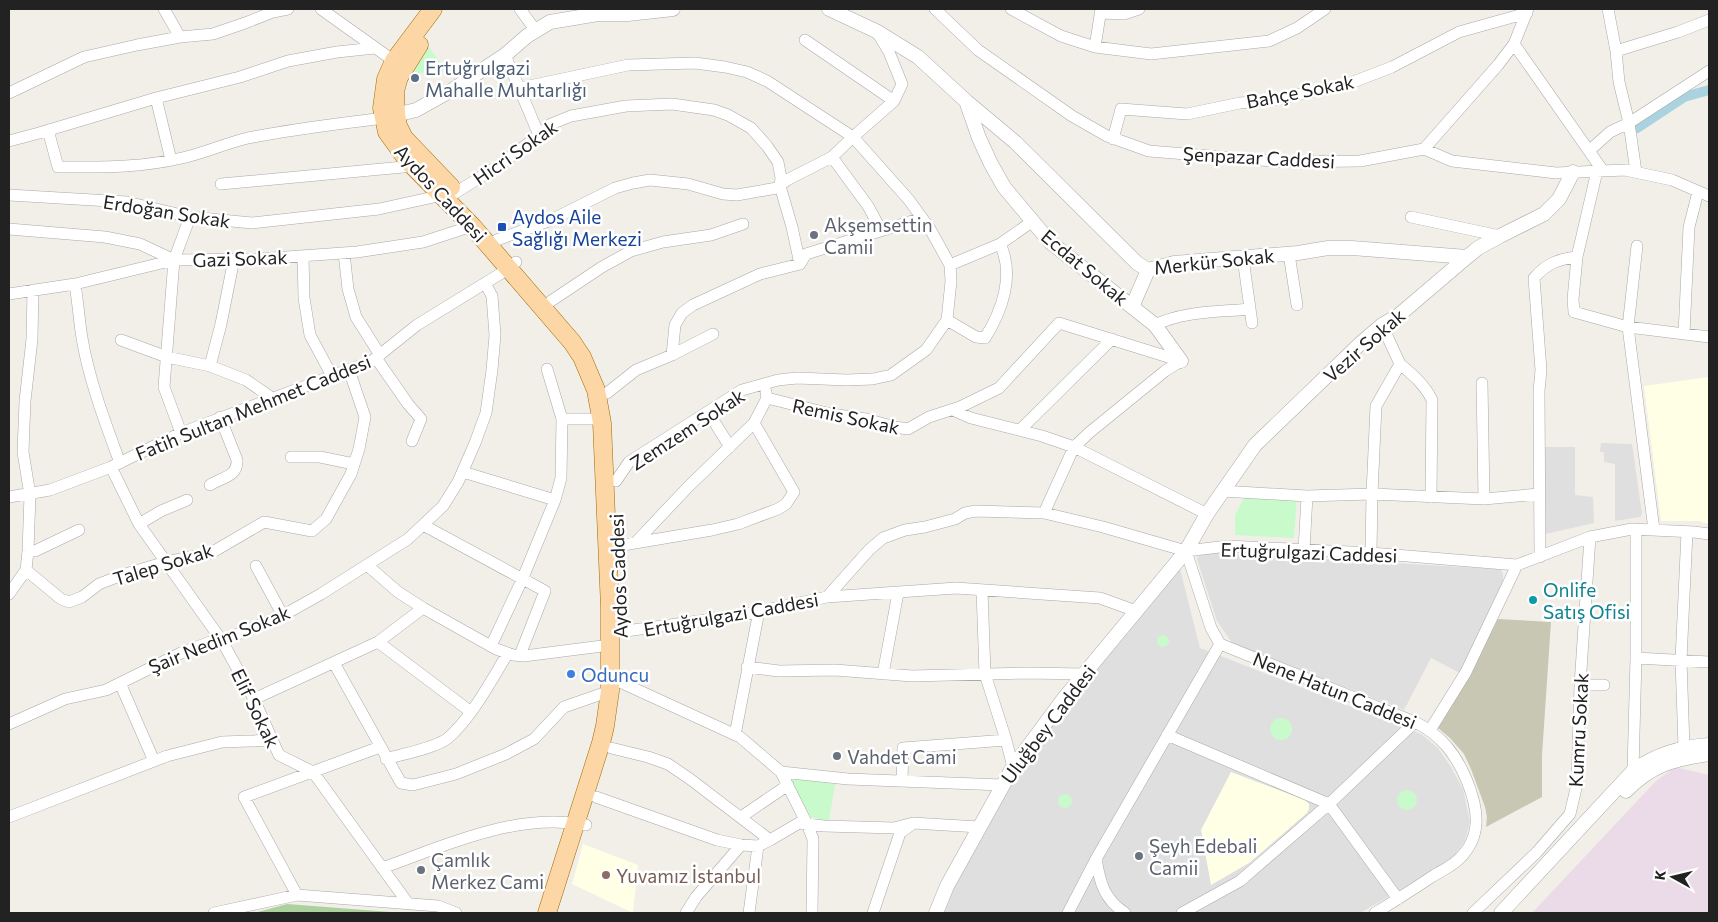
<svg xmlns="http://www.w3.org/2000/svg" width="1718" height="922" viewBox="0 0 1718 922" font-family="Commissioner,sans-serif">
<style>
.residential{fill:#e0dfdf}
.industrial{fill:#ebdbe8}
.education{fill:#ffffe5}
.construction{fill:#c7c7b4}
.forest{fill:#add19e}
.park{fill:#c8facc}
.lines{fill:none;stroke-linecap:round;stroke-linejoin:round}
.canal{stroke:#aad3df;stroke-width:10}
.minor-casing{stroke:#a9a9a9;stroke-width:12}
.tertiary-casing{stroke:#a9a9a9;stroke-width:15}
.primary-casing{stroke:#a06b00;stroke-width:19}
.minor{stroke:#fff;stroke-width:11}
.tertiary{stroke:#fff;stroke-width:14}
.primary{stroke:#fcd6a4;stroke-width:18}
.service-dot{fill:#5c6f8a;stroke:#fff;stroke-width:2}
.transit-dot{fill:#1a4fb4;stroke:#fff;stroke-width:2}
.worship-dot{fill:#6b7280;stroke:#fff;stroke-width:2}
.culture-dot{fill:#0f9aa8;stroke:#fff;stroke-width:2}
.shop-dot{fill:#3f7fe0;stroke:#fff;stroke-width:2}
.education-dot{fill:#8d6e63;stroke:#fff;stroke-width:2}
.labels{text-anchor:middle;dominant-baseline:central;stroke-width:5;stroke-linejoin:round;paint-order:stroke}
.service-label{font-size:19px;fill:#4e5e75;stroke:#fff;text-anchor:start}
.street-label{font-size:19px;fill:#222;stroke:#fff}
.transit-label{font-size:19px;fill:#164399;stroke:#fff;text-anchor:start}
.worship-label{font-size:19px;fill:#5b616d;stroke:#fff;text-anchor:start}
.culture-label{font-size:19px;fill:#0d838f;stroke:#fff;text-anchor:start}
.shop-label{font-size:19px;fill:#366cbe;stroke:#fff;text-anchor:start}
.education-label{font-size:19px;fill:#785e54;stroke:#fff;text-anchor:start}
</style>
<rect width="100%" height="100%" fill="#f2efe9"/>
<path class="residential" d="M 1601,443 L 1632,444 L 1642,514 L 1640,517 L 1615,521 L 1615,464 L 1604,462 L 1604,452 L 1600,452 Z
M 1541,447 L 1575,447 L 1575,495 L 1593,497 L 1594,523 L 1541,535 Z
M 1202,552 L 1497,569 L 1501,570 L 1503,574 L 1503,581 L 1460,673 L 1431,658 L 1404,710 L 1233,644 L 1217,621 L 1197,559 Z
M 1177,568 L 1180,569 L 1200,648 L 1421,734 L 1438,748 L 1451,767 L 1463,789 L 1470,822 L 1465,840 L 1455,855 L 1445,864 L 1360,913 L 943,913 L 951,891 L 1017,770 Z"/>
<path class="industrial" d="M 1675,767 L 1709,775 L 1709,913 L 1532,913 L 1655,782 Z"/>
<path class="education" d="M 1709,377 L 1709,524 L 1698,521 L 1661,521 L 1644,386 Z
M 1231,772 L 1305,800 L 1309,804 L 1309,809 L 1307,813 L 1249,863 L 1211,885 L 1201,830 Z
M 583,844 L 638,865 L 633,913 L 572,884 Z"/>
<path class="construction" d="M 1498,619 L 1551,622 L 1542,755 L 1542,797 L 1486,827 L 1487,817 L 1485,807 L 1471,769 L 1464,754 L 1450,738 L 1438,728 L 1472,670 Z"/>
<path class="forest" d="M 287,904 L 391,912 L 391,913 L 254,913 Z"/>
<path class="park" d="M 425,42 L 446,70 L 405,75 Z
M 1245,496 L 1297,499 L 1294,538 L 1235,535 L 1235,515 Z
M1157 641a6 6 0 1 1 12 0a6 6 0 1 1-12 0Z
M1270 729a11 11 0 1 1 22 0a11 11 0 1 1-22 0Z
M 793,778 L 835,784 L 829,821 L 811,817 L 793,786 Z
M1397 800a10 10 0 1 1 20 0a10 10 0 1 1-20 0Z
M1058 801a7 7 0 1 1 14 0a7 7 0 1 1-14 0Z"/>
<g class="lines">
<path class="canal" d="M 1637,128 L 1684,97 L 1709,90"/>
<defs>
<path id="minor" d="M 164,9 L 180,37
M 321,9 L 394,61
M 520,9 L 536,31
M 935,9 L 978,50 L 1072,116 L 1107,136 L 1149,151 L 1285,162 L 1360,161 L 1424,149 L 1452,161 L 1556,173 L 1625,170 L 1672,180 L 1709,196
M 1011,9 L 1061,36 L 1095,47 L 1151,54 L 1269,41 L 1297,28 L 1325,9
M 1608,9 L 1616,51 L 1619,82 L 1629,123 L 1636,172
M 1100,13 L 1124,14 L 1139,9
M 805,40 L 894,101
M 1514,44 L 1603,171
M 1095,47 L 1101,9
M 1616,51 L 1678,32 L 1709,20
M 505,55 L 539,135
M 520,88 L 628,65 L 695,63 L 725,67 L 747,72 L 767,81 L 853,137 L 909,200 L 930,229 L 950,265 L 951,281 L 947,320 L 926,350 L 891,375 L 873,379 L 847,380 L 797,378 L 778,380 L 742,390 L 629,462 L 616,481
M 9,93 L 84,57 L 137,45 L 180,37 L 213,34 L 245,23 L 273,12 L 288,9
M 156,98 L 171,160
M 48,130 L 58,167 C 101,167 139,168 182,158 C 205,153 226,143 248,138 C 293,129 338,124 383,118
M 1113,139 L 1121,109 L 1187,114 L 1240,103 L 1273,100 L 1348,84 L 1392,67 L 1459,32 L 1527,13
M 9,141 L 39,133 L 156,98 L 240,77 L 288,61 L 337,52 L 375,48
M 1424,149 L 1498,65 L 1514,44 L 1528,9
M 1589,151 L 1610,132 L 1629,123 L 1709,71
M 832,157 L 868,206 L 881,230
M 221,184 L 414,166
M 455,193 L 500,165 L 539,135 L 551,124 L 571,116 L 626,106 L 672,104 L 714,110 L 728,115 L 751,128 L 767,146 L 778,162 L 781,178 L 780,186 L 792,227 L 800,264
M 9,195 L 127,202 L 190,217 L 252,223 L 379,209 L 443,195
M 1411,217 L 1500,236
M 9,229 L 105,237 L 140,244 L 174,260
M 497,240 L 551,220 L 615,188 L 633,183 L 650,180 L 688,184 L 723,194 L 737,195 L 777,188 L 787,180 L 832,157 L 853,137 L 894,101 L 902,84 L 889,52 L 877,32
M 1637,246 L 1628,327 L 1654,530
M 344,253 L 348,289 L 356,317 L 380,355
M 1289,254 L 1297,305
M 303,256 L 304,298 L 310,335 L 332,376
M 1577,257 L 1597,171
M 1243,258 L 1252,323
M 950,265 L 1000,244 L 1033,221
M 75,284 C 78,302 79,320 82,338 C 89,380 105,422 120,463
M 9,294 L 75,284 L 174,260 L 258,259 L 357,252 L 423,242 L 472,226
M 551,301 L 602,267 L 631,251 L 663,242 L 711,235 L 743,224
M 947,320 L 976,337 L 985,338 C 1002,311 1015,275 1000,244
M 1155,325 C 1183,311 1219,312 1250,309
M 1684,334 L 1689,227 L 1698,192
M 121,340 L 167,357 L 210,366 L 246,380 L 272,398
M 672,355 L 675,325 L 682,313 L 693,305 L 760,274 L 800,264 L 806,254 L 922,218
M 376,358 L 408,404 L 421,419 L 412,441
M 1400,364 C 1413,375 1425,385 1432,400 L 1431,497
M 210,366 L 221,324 L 234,259
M 1482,383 L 1484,499
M 607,393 L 636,370 L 672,355 L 713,334
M 767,398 L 831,414 L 866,419 L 895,427 L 908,429 L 929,417 L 960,407 L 999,388 L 1059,323 L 1181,361
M 953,410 L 971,418 L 1042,436 L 1074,447 L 1207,514
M 708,412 L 730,447
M 562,419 L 602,419
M 1020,430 L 1112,339
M 181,433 L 164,387 L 174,260 L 190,217
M 291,457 L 320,457 L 354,464
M 111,467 L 139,524 L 222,641 L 254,699 L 279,755 L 313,772 L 407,902
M 463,472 L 555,500
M 210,485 C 222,477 238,477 237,460 L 220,417
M 1222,491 L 1307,496 L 1372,494 L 1484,499 L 1539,494
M 9,497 L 50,490 L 111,467 L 181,433 L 372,361 L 417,325 L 508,269 L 516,262
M 1044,513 L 1074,447 L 1090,432 L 1165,371 L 1181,361
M 139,524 L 161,511 L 187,500
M 423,525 L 545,591 L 520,655
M 636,542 L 688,487 L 754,423
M 617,546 L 712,530 L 738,524 L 778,509 L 786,504 L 794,492 L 754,423 L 767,398 L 766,392
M 1304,550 L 1307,496
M 28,551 L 35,551 L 79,530
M 1186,551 L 1211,628 L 1220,644 L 1415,722 C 1441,735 1456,754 1467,781 C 1478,808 1483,836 1459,859 C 1451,867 1439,872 1430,878 C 1412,890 1393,902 1375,913
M 1371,553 L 1372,494 L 1376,406 L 1400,364 L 1382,325
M 1540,557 L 1539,391 L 1541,370 L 1534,278 C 1547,263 1559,259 1577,257 L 1573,299 L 1574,312 L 1628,327 L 1709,337
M 367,565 L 398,592 L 423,608 L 496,649 L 513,655 L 524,656 L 610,645
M 256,566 L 282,614
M 26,570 L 61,599 L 69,602 L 82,597 L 99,584 L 122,575 L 166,562 L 211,553 L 264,522 L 312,531 L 326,519 L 351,474 L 359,449 L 365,417 L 349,370
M 982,590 L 985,674 L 1006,740 L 1013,767
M 9,594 L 26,570 L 28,551 L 30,495 L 23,452 L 25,401 L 32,339 L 33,290
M 827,597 L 956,588 L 1100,598 L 1136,611
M 611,633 L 743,615 L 827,597 L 869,550 L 883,538 L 905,530 L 925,527 L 955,519 L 965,513 L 976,511 L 1044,513 L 1103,527 L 1186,551 L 1228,546 L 1371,553 L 1517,565 L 1590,537 L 1632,529 L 1694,532 L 1709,534
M 378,642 L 471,712
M 491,646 L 522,580 L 555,500 L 561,478 L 562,419 L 547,369
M 1636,658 L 1709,662
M 334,663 L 401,783 L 413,785 L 456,774 L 506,754 L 534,739 L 564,707 L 610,691
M 747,667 L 779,671 L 835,670 L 912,676 L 1027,673 L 1084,674
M 883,674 L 898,593
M 620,682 L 740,737 L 781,772 L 848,779 L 1002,785
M 120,683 L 154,761
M 1580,685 L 1604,685
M 254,699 L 378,642 L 423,608
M 9,724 L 65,699 L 106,690 L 181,653 L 210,642 L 222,641 L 289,612 L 321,594 L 408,539 L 443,506 L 458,482 L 475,443 L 486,413 L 492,370 L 495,335 L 492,296 L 485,283
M 1430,730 L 1466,672 L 1517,565
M 735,735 L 759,611
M 1167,735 L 1329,804 L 1398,899
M 1684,747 L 1681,660 L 1687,532
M 611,748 L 648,757 L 668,764 L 690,779 L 770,840
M 386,759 C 402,754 436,748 448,738 C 471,719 492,679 508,653
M 1633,771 L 1636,658 L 1636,529
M 781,772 L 807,824 L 813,839 L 812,913
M 902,781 L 903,748 L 1006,740
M 596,797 L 717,840 L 741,845 L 758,846 L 770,840 L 799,823 L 824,826 L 894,828 L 913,823 L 979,827
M 9,817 L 167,756 L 222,742 L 272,740
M 741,817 L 788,785
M 1096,859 C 1100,883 1104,899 1125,913
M 382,868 C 447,845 516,812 586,825
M 297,895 L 244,797 L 380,747
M 214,913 L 297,895 L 438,906 L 456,913
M 686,913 L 696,897 L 741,845
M 749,913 L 758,846
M 873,913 L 900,833 L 911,825
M 1068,913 L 1096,859 L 1220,644
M 1182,913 L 1240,881 L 1329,804 L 1415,722
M 1473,913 L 1537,852 L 1570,814 L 1577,784 L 1580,685 L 1590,537"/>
<path id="tertiary" d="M 829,9 L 876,31 L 918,57 L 966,101 L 979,138 L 991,164 L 1004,187 L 1050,242 L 1155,325 L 1181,361
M 966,101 L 1015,142 L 1137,263 L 1148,270 L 1174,263 L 1298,253 L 1328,248 L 1352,248 L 1467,257
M 387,117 L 416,110 L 452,90 L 505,55 L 527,36 L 550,22 L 598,14 L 628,14 L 673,9
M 1132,307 L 1148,270
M 1626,791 C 1651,765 1674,759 1709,754
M 936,913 L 947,886 L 1013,767 L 1065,697 L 1186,551 L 1207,514 L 1255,445 L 1362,342 L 1382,325 L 1399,315 L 1467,257 L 1478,248 L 1500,236 L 1544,214 L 1559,199 L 1573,172
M 1501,913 L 1633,771 C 1656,754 1681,747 1709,745"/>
<path id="primary" d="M 433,9 L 394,61 L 386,79 L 382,108 L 387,132 L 408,161 L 472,226 L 572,342 L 582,357 L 596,390 L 602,423 L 610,608 L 610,691 L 605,726 L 601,743 L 547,913
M 419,45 L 399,77 L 395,91 L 396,114 L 398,126 L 404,138 L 451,187"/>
</defs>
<use href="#minor" class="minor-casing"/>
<use href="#tertiary" class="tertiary-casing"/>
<use href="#primary" class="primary-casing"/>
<use href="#minor" class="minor"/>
<use href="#tertiary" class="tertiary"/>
<use href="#primary" class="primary"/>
</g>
<circle class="service-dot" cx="415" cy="78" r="5"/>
<rect class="transit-dot" x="497" y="222" width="10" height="10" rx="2.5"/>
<g class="worship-dot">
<circle cx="814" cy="235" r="5"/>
<circle cx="837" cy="756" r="5"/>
<circle cx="1139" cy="856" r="5"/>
<circle cx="421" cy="870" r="5"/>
</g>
<circle class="culture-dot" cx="1533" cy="600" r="5"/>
<circle class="shop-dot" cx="571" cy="674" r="5"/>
<circle class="education-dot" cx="606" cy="875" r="5"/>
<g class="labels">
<g class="service-label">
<text x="425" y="67">Ertuğrulgazi<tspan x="425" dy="22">Mahalle Muhtarlığı</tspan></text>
</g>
<g class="street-label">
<text transform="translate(1300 91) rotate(-11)">Bahçe Sokak</text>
<text transform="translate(515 152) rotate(-35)">Hicri Sokak</text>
<text transform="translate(1259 157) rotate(3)">Şenpazar Caddesi</text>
<text transform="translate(441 193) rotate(47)">Aydos Caddesi</text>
<text transform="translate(167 211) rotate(9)">Erdoğan Sokak</text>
<text transform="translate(240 258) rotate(-2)">Gazi Sokak</text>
<text transform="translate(1214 261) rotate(-6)">Merkür Sokak</text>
<text transform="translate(1085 267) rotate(40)">Ecdat Sokak</text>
<text transform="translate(1364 345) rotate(-41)">Vezir Sokak</text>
<text transform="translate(253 407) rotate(-22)">Fatih Sultan Mehmet Caddesi</text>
<text transform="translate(846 416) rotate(12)">Remis Sokak</text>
<text transform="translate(687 429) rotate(-33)">Zemzem Sokak</text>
<text transform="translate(1309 552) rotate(2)">Ertuğrulgazi Caddesi</text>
<text transform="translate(163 564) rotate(-17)">Talep Sokak</text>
<text transform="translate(618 576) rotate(-92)">Aydos Caddesi</text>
<text transform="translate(731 614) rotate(-10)">Ertuğrulgazi Caddesi</text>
<text transform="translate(219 639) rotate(-22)">Şair Nedim Sokak</text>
<text transform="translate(1335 690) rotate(22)">Nene Hatun Caddesi</text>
<text transform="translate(256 708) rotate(64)">Elif Sokak</text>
<text transform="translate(1048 724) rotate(-53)">Uluğbey Caddesi</text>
<text transform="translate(1578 730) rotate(-87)">Kumru Sokak</text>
</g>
<g class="transit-label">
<text x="512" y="216">Aydos Aile<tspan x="512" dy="22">Sağlığı Merkezi</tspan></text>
</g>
<g class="worship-label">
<text x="824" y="224">Akşemsettin<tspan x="824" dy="22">Camii</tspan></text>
<text x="847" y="756">Vahdet Cami</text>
<text x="1149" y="845">Şeyh Edebali<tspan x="1149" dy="22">Camii</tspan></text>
<text x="431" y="859">Çamlık<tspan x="431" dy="22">Merkez Cami</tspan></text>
</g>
<g class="culture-label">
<text x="1543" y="589">Onlife<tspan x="1543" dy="22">Satış Ofisi</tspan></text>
</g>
<g class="shop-label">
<text x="581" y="674">Oduncu</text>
</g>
<g class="education-label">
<text x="616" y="875">Yuvamız İstanbul</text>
</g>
</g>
<rect width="1718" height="922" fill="none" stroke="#222222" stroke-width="20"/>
<g transform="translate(1673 877) rotate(278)" stroke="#ffffff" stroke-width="4" paint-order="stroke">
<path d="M0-4L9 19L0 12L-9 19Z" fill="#222222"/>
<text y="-8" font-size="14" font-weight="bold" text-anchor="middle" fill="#222222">K</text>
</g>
</svg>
